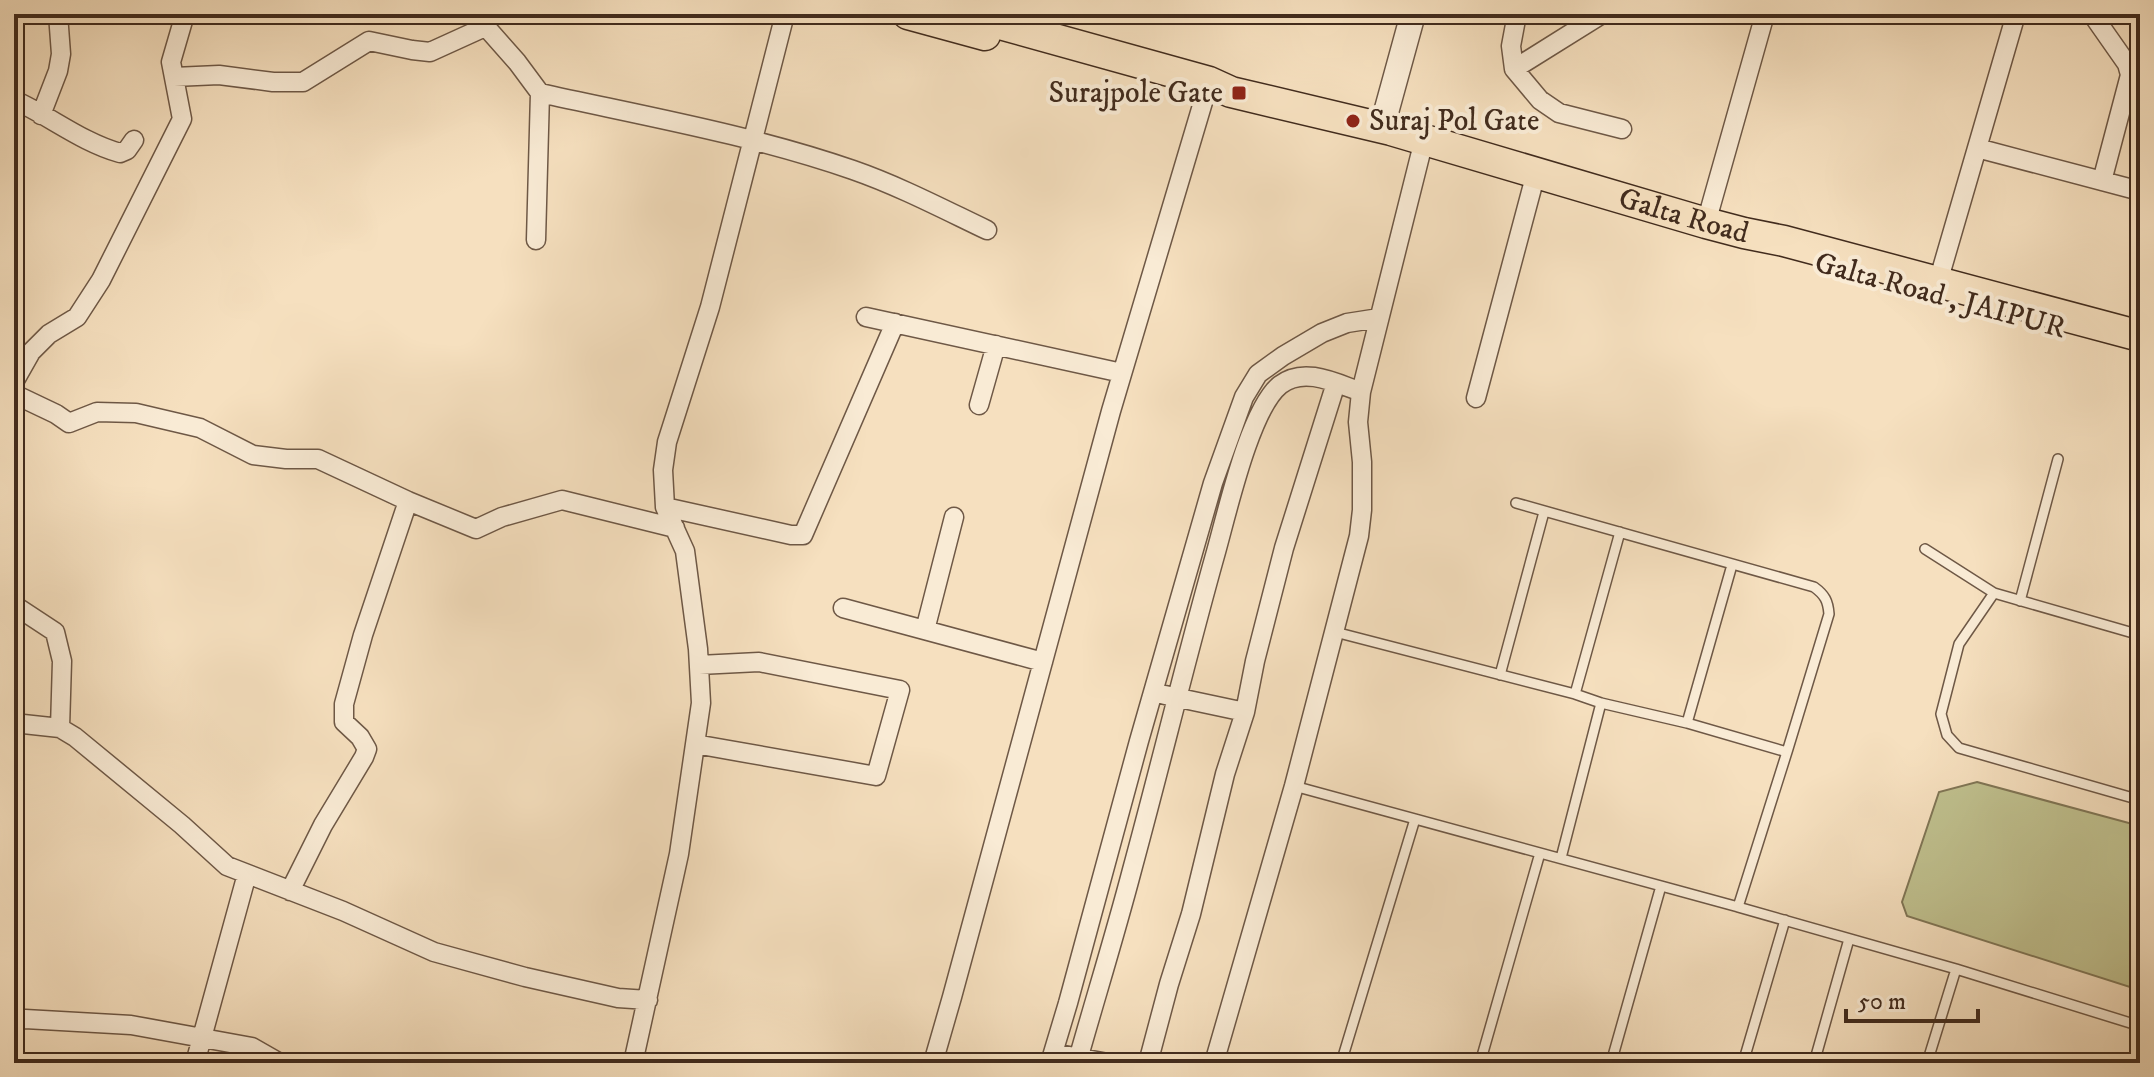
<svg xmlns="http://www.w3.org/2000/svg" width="2154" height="1077" viewBox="0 0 2154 1077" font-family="'IM FELL DW Pica',serif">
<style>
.green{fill:#c0c18f;stroke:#807656;stroke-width:2}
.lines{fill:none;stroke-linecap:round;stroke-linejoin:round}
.service-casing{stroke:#6e5846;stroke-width:12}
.minor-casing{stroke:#6e5846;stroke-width:21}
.tertiary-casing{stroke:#6e5846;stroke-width:27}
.primary-casing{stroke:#412b1d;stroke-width:33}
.service{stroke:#f9ebd5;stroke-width:9}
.minor{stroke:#f9ebd5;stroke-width:18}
.tertiary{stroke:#f9ebd5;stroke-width:24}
.primary{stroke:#f6e0bf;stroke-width:30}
.poi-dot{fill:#8f2418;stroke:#f9ebd5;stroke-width:3}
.labels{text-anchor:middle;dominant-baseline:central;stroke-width:8;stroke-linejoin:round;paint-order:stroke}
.poi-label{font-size:30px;fill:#412b1d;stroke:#f9ebd5;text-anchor:end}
.street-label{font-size:30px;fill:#412b1d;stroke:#f9ebd5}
</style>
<rect width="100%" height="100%" fill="#f6e0bf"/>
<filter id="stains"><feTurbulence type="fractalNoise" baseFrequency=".0025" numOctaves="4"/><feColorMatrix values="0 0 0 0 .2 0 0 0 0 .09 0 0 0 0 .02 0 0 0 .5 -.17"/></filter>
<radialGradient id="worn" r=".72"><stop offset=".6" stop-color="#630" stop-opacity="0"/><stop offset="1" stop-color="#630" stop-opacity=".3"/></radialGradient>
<path class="green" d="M 1977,782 L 2140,826 L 2140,952 L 2133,988 L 1907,916 L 1902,902 L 1939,792 Z"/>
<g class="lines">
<defs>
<path id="service" d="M 1925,549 L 1994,593
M 2020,601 L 2058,459
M 1335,632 L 1575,694 L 1601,703 L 1687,723 L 1787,752 L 1829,614 C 1828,601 1825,595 1814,587 L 1516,503
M 2140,635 L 1994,593 L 1959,644 L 1941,714 L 1947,735 L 1959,748 L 2140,800
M 1500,675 L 1544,512
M 1575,694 L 1620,532
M 1687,723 L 1732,565
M 1787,752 L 1738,907 L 1956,969 L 2140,1026
M 1294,786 L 1742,908
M 1561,858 L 1601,703
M 1341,1063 L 1415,819
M 1480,1063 L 1540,853
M 1611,1063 L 1661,886
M 1743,1063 L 1785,920
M 1814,1063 L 1849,939
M 1927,1063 L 1956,969"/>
<path id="minor" d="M 480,14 L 479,19 L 517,62 L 540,93 L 536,240
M 1517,14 L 1511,46 L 1514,69 L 1540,100 L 1559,113 L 1622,129
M 2016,14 L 1977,148 L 2140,191
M 2092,14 L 2127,64 L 2140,110
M 1514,69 L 1602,14
M 174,77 L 219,75 L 273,82 L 303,82 L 369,41 L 412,50 L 430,52 L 485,27
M 540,93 C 644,116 752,135 853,170 C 899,186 943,209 987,230
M 14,100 C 50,116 81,142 120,153 L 127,150 L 134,140
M 41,115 L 58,71 L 61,54 L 58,14
M 2102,181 L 2130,75 L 2140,73
M 1706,223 L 1765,14
M 1938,282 L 1977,148
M 866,317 L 1122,373
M 14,382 L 31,352 L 49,334 L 77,317 L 101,280 L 182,119 L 171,62 L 185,14
M 14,394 L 56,414 L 69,423 L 97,412 L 136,413 L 200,428 L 253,455 L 286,459 L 318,459 L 408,501 L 476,529 L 502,517 L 562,500 L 675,528
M 1476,398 L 1536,173
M 979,405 L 996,345
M 665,507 L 791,535 L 803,535 L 895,323
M 14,605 L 55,632 L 62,661 L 60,728 L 75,737 L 182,825 L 227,866 L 343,911 L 434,952 L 525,977 L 618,998 L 648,1000
M 843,608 L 1043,662
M 925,630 L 954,517
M 1165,695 L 1245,712
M 14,723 L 60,728
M 695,744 L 876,776 L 900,690 L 759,662 L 699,665
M 290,891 L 323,825 L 364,757 L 367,749 L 360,737 L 344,722 L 344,704 L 363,635 L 408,501
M 14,1020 L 25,1019 L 131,1025 L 252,1047 L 280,1063
M 1053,1053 L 1108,1063
M 195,1063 L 247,874
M 633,1063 L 679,854 L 701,703 L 698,649 L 685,551 L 665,507 L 663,470 L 667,442 L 710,307 L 785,14
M 933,1063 L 952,997 L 1111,411 L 1209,82
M 1050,1063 L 1068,1003 L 1139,741 L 1213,483 L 1244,397 L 1258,374 L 1283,356 L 1322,333 L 1347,323 L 1379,318
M 1077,1063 C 1095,999 1115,935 1132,870 C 1160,767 1185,663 1214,559 C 1226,518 1249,410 1280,385 C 1304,366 1336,383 1361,392
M 1148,1063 L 1169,984 L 1191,914 L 1225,774 L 1245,712 L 1255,661 L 1284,548 L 1336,383
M 1214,1063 L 1294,786 L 1359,536 L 1362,510 L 1362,462 L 1358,422 L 1361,392 L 1424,140"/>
<path id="tertiary" d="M 1382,127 L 1413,14"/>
<g id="primary">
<path d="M 908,14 L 985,35"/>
<path id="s1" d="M 964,14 L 1209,82 L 1231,92 L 1391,130 L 1706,223 L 1744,233 L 1784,241 L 2140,336"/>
</g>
</defs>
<use href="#service" class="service-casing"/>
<use href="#minor" class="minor-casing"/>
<use href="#tertiary" class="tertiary-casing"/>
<use href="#primary" class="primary-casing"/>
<use href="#service" class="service"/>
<use href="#minor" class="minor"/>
<use href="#tertiary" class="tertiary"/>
<use href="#primary" class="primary"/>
</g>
<g class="poi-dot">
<rect x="1231" y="85" width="16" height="16" rx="4"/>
<circle cx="1353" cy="121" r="8"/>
</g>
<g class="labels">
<g class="poi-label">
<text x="1223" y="93">Surajpole Gate</text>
<text x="1369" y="121" text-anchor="start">Suraj Pol Gate</text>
</g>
<g class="street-label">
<text stroke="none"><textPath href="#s1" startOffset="748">Galta Road</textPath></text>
<text transform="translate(1940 296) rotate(15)">Galta Road , JAIPUR</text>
</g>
</g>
<rect width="2154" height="1077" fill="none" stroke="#f6e0bf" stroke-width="48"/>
<rect x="16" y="16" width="2122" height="1045" fill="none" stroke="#412b1d" stroke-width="4"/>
<rect x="24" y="24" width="2106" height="1029" fill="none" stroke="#412b1d" stroke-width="2"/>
<path d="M1846 1009v12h132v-12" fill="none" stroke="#412b1d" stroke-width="4"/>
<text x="1858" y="1009" font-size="24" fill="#412b1d" stroke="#f9ebd5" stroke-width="6" paint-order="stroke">50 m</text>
<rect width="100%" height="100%" filter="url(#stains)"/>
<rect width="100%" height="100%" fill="url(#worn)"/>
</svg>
